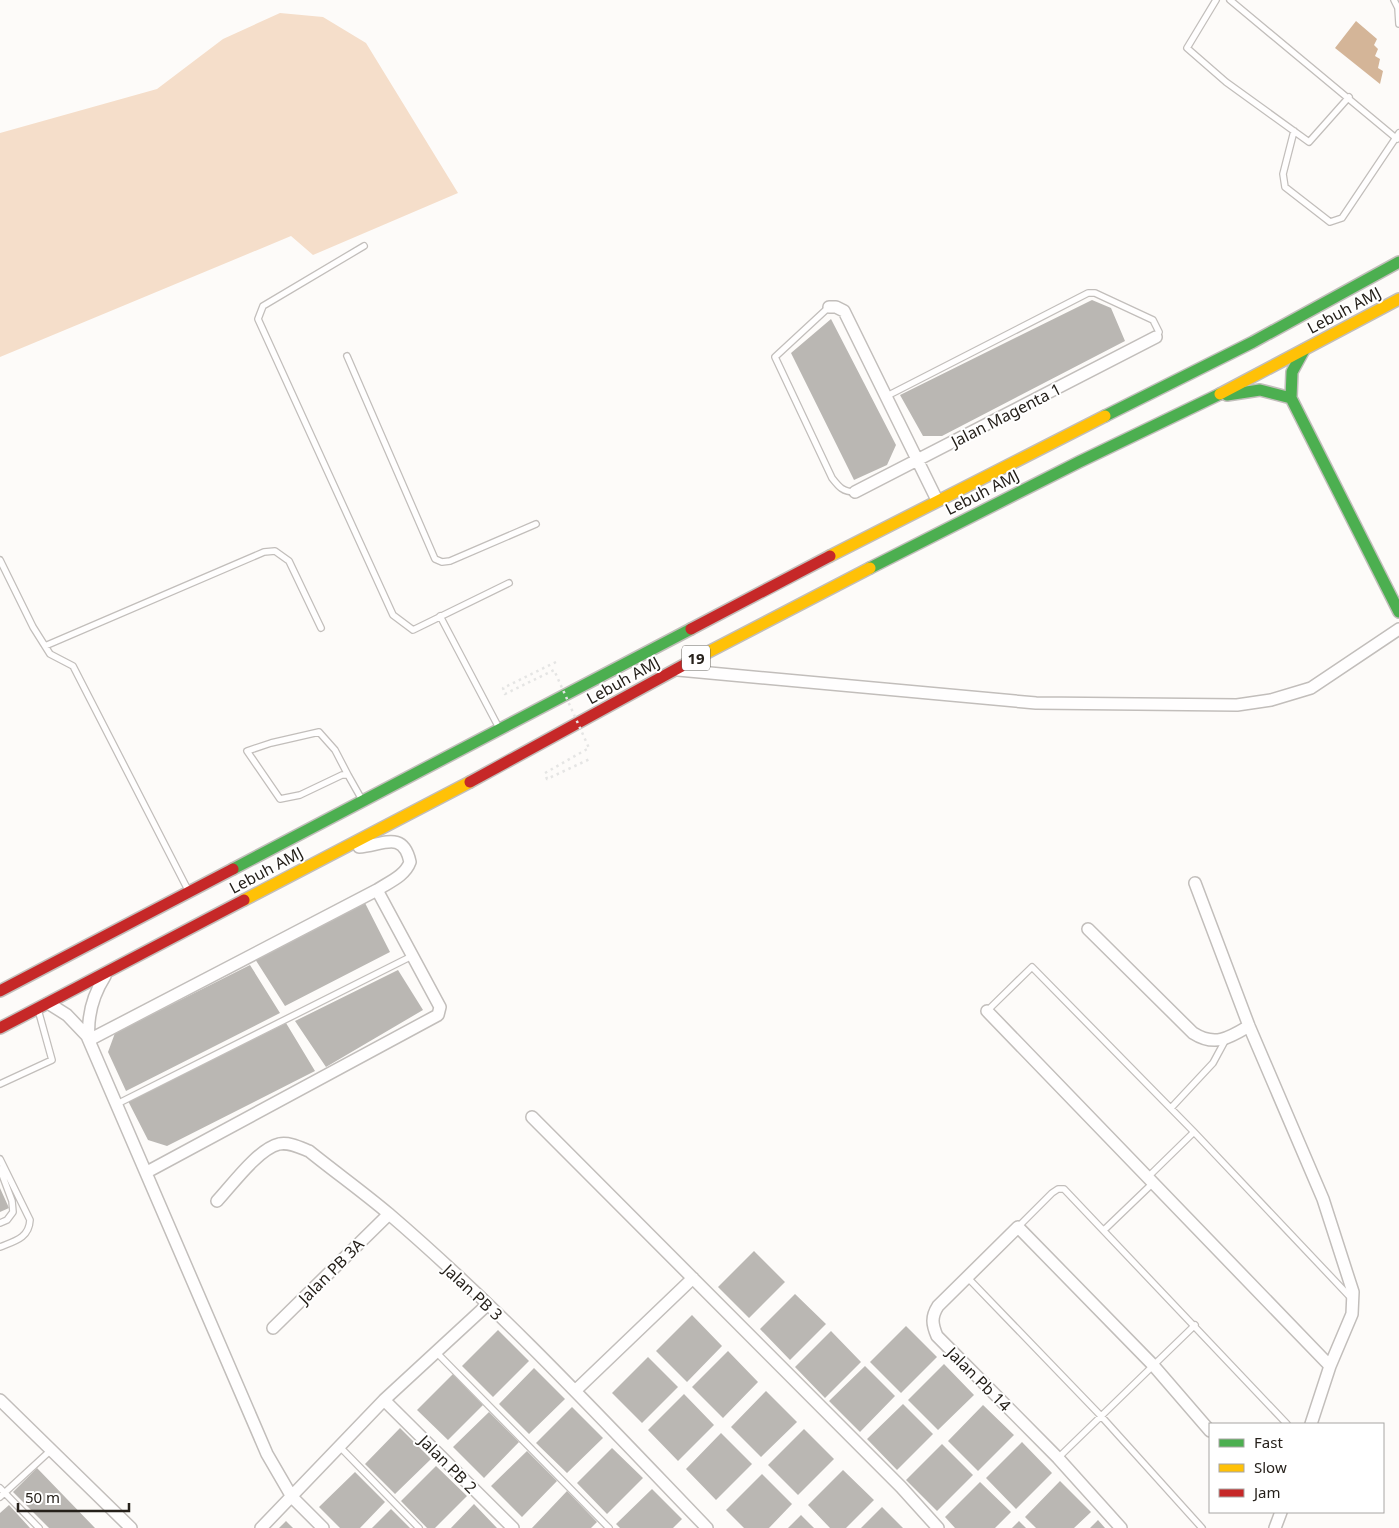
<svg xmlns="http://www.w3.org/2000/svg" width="1399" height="1528" viewBox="0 0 1399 1528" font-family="'Noto Sans',sans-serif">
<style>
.green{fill:#f5deca}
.water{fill:#d4b598}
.building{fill:#bab7b3}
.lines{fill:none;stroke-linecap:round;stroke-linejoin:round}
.lane-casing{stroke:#c2bebb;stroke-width:8}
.street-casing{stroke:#c2bebb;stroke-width:14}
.fast-casing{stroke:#c2bebb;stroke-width:14}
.slow-casing{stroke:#c2bebb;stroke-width:14}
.jam-casing{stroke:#c2bebb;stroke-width:14}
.lane{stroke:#fffefe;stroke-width:5.5}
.street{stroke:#fffefe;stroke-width:11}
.fast{stroke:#4caf50;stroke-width:11}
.slow{stroke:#ffc107;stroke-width:11}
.jam{stroke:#c62828;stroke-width:11}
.path-bridge{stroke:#e5e5e4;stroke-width:2.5;stroke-dasharray:2.5 4;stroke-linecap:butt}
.labels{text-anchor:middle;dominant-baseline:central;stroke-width:4;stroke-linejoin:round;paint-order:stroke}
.shield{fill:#fff;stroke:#67645f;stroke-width:1}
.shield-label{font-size:15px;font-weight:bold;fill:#26211b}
.street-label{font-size:16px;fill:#26211b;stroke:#fff}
</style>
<rect width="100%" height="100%" fill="#fdfbf9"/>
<path class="green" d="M 280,13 L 323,17 L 366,43 L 458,193 L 313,255 L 291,236 L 0,357 L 0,133 L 157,89 L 223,39 Z"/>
<path class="water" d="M 1356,21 L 1377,39 L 1374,45 L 1378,49 L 1375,56 L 1380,59 L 1378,68 L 1383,71 L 1380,84 L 1335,48 Z"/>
<path class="building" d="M 1092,300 L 1111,308 L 1125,341 L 942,436 L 923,436 L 900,395 Z
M 831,319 L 896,445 L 887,465 L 854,480 L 791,353 Z
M 364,901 L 390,952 L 285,1006 L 255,959 Z
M 250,965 L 280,1013 L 126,1091 L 108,1052 L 115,1033 Z
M 398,970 L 423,1010 L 326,1067 L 295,1021 Z
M 286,1023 L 315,1071 L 167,1146 L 148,1140 L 128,1101 Z
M 0,1188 L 9,1208 L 0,1212 Z
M 754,1251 L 785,1282 L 749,1318 L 718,1287 Z
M 795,1294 L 826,1324 L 790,1360 L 760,1329 Z
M 692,1315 L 722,1346 L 687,1382 L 656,1351 Z
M 906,1326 L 937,1357 L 901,1393 L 870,1362 Z
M 498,1330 L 529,1361 L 493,1397 L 462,1366 Z
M 831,1331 L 861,1362 L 825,1398 L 795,1367 Z
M 728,1351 L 758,1382 L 723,1418 L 692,1387 Z
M 648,1357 L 678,1387 L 642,1423 L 612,1393 Z
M 944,1364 L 974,1395 L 938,1430 L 908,1400 Z
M 865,1366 L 895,1396 L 860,1432 L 829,1401 Z
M 534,1368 L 565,1399 L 529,1434 L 499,1404 Z
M 453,1374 L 483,1405 L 448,1440 L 417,1410 Z
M 766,1391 L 797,1422 L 761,1457 L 731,1427 Z
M 684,1394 L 714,1425 L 678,1461 L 648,1430 Z
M 903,1404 L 933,1434 L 897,1470 L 867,1439 Z
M 983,1405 L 1014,1435 L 978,1471 L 948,1441 Z
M 572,1407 L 603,1438 L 567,1473 L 536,1443 Z
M 489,1412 L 519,1442 L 484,1478 L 453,1447 Z
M 400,1428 L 431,1459 L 395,1494 L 365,1464 Z
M 804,1429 L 834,1459 L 798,1495 L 768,1465 Z
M 721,1433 L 752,1464 L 716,1500 L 686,1469 Z
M 1022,1442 L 1052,1473 L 1016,1509 L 986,1478 Z
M 942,1444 L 973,1475 L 937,1511 L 906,1480 Z
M 612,1448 L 643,1478 L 607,1514 L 577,1483 Z
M 527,1451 L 557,1481 L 522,1517 L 491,1486 Z
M 436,1466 L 467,1496 L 435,1528 L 427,1528 L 401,1501 Z
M 37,1468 L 95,1528 L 49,1528 L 13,1492 Z
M 843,1470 L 874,1500 L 846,1528 L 830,1528 L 808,1505 Z
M 355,1472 L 385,1502 L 360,1528 L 340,1528 L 319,1507 Z
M 762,1474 L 792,1504 L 769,1528 L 744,1528 L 726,1510 Z
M 1060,1481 L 1091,1512 L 1074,1528 L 1036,1528 L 1025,1517 Z
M 980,1482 L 1011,1512 L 995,1528 L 955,1528 L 945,1517 Z
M 652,1489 L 682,1519 L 673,1528 L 620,1528 L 616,1524 Z
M 567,1491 L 597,1522 L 591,1528 L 532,1528 Z
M 474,1504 L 497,1528 L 451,1528 Z
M 9,1505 L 30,1528 L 0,1528 L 0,1513 Z
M 882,1507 L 903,1528 L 861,1528 Z
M 391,1509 L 410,1528 L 372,1528 Z
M 801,1515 L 814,1528 L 788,1528 Z
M 1098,1520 L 1105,1528 L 1090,1528 Z
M 286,1521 L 293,1528 L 279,1528 Z
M 1019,1521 L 1026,1528 L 1012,1528 Z"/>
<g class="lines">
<defs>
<path id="lane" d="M 1216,0 L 1187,48 L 1226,82 L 1309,142 L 1349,97
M 1230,0 L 1397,139
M 1394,0 L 1398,8 L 1399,24
M 1294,131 L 1283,174 L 1285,187 L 1330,222 L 1342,218 L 1399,133
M 364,246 L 263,306 L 258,319 L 393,615 L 413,630 L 509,583
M 829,307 L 775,357 L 832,478 C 839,487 843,492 855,492
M 347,356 L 435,559 L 442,562 L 450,561 L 536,524
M 887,396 L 1088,293 L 1095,293 L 1153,320 L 1159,332 L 1156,337
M 0,560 L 33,627 L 50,654 L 73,666 L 187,888
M 440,616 L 498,726
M 45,646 L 264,552 L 275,551 L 289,561 L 321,628
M 348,775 L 335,750 L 319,732 L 271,743 L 247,751 L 280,799 L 300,795 L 342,775 L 348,775 L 361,798
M 987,1011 L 1032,967 L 1194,1132 L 1352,1299
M 0,1084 L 52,1060 L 39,1013
M 117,1104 L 412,956
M 1171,1108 L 1213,1063 L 1226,1039
M 0,1159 L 30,1220 C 29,1238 15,1241 0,1247
M 0,1169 L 12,1201 L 13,1212 L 7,1220 L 0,1223
M 1149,1176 L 1194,1132
M 1018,1227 L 1052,1193 L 1058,1189 L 1064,1189 L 1287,1424
M 1104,1230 L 1154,1182
M 968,1278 L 1101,1416 L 1202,1528
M 436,1352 L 609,1528
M 340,1447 L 419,1528
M 1058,1458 L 1195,1325
M 0,1488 L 39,1528
M 0,1497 L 51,1450"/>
<path id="street" d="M 829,307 L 836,307 L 844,311 L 937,500
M 855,492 L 1156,337
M 678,670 L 1036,703 L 1237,705 L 1271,700 L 1311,688 L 1399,629
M 1195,883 L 1249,1026 L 1323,1199 L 1353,1292 L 1352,1314 L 1330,1366 L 1311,1424
M 1088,929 L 1193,1033 C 1215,1047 1229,1038 1249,1026
M 48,1003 L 67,1015 L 87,1036 L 267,1454 L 292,1497 L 323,1528
M 987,1011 L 1330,1366
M 89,1039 C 87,1016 93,995 105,976
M 89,1040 L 377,890 C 389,882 405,876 410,862 C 403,829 381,846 359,847
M 532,1117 L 901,1487 L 938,1528
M 147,1172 L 438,1015 L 440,1007 L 377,890
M 217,1201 C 232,1185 258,1149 279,1144 C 289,1142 299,1147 309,1151 C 335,1172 363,1192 389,1214 C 502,1311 604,1421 707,1528
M 273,1328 L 389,1214
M 575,1391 L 693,1278
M 0,1400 L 131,1528
M 384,1400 L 513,1528
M 261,1528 L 384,1400 L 487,1305
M 1121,1528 L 1058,1458 L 937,1336 C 932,1324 931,1317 938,1306 L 1018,1227 L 1153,1365 L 1210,1431
M 1275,1528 L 1281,1512"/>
<path id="fast" d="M 1304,350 L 1292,372 L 1291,398 L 1399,612
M 1227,395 L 1260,390 L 1291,398
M 1105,416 L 1253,342 L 1399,262
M 870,568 L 1079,462 L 1220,394
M 233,869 L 691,629"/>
<path id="slow" d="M 1220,394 L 1399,299
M 830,556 L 1105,416
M 693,660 L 870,568
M 244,900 L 470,782"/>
<path id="jam" d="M 691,629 L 830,556
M 470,782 L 693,660
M 0,991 L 233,869
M 0,1028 L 244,900"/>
</defs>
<use href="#lane" class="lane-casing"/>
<use href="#street" class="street-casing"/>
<use href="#fast" class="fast-casing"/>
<use href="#slow" class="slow-casing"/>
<use href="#jam" class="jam-casing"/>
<use href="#lane" class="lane"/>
<use href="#street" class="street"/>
<use href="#fast" class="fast"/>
<use href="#slow" class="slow"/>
<use href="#jam" class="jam"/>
<path class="path-bridge" d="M 556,662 L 503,688 L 505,694 L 554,670 L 589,748 L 545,773 L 547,779 L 592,758"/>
</g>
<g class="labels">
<rect class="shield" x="682" y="645.5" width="28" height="25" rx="4"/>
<g class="shield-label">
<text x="696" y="658">19</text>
</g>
<g class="street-label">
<text transform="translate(1344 310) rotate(-28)">Lebuh AMJ</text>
<text transform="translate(1006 415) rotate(-27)">Jalan Magenta 1</text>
<text transform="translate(982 492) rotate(-27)">Lebuh AMJ</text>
<text transform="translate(623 680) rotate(-29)">Lebuh AMJ</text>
<text transform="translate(266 870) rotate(-28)">Lebuh AMJ</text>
<text transform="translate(331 1271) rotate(-45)">Jalan PB 3A</text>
<text transform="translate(473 1292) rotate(43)">Jalan PB 3</text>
<text transform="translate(979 1379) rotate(45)">Jalan Pb 14</text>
<text transform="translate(448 1464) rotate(45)">Jalan PB 2</text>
</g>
</g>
<rect x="1209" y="1423" width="175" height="90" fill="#ffffff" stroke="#a8a6a4"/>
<rect x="1219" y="1439" width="25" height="8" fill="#4caf50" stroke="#a8a6a4"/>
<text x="1254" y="1448" font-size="15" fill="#26211b">Fast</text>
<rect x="1219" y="1464" width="25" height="8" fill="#ffc107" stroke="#a8a6a4"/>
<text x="1254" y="1473" font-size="15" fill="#26211b">Slow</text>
<rect x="1219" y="1489" width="25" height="8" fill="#c62828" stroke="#a8a6a4"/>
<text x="1254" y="1498" font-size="15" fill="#26211b">Jam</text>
<path d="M18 1503v8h111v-8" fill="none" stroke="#26211b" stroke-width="2.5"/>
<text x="25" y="1503" font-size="15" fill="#26211b" stroke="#ffffff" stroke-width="4" paint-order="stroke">50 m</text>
</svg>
